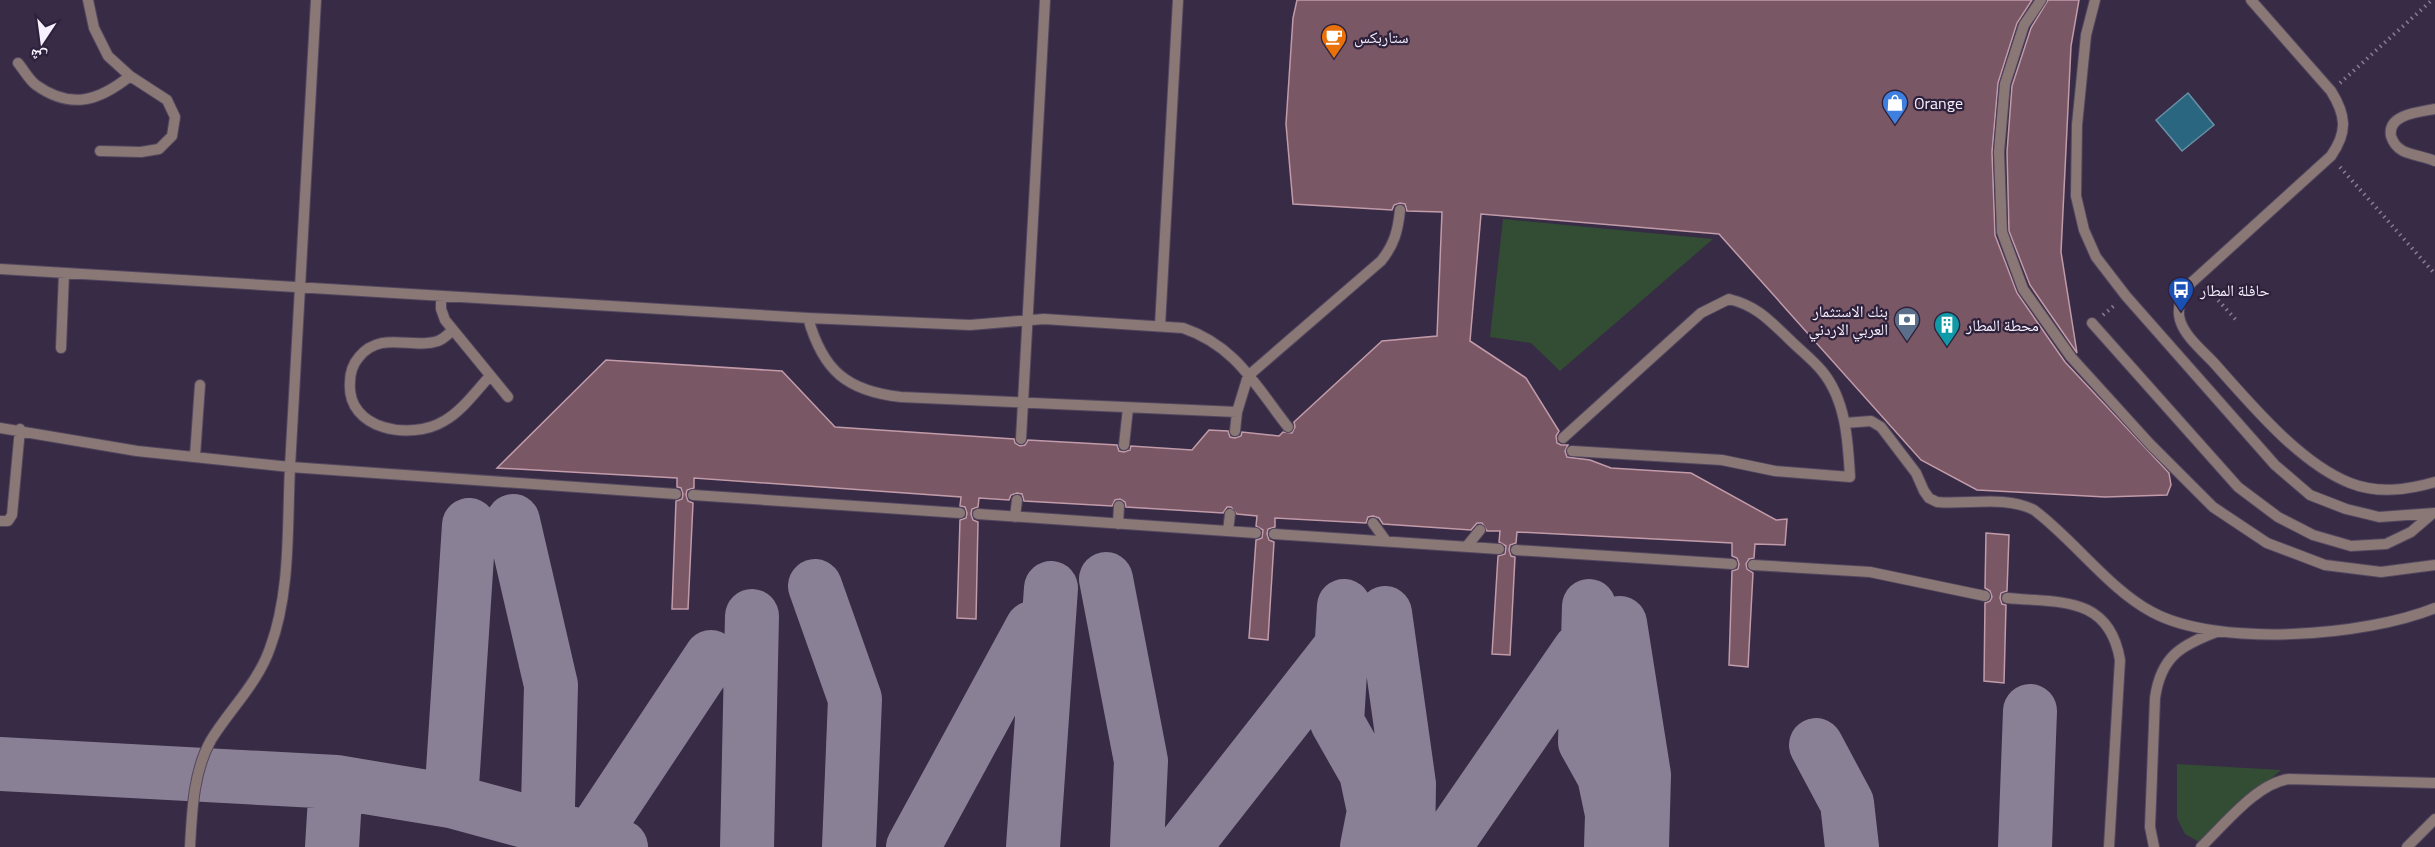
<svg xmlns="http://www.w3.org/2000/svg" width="2435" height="847" viewBox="0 0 2435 847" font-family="'Titillium Web','Noto Naskh Arabic',sans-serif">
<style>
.green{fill:#324d34}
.water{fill:#2b6680;stroke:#6890a6;stroke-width:1.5}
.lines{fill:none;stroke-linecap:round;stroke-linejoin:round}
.taxiway{stroke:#8a8095;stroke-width:54}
.building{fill:#7a5764;stroke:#c19ba9;stroke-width:1.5}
.service-casing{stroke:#53475f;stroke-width:12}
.path{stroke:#887e93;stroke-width:4;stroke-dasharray:1.5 4.5;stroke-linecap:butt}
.service{stroke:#8a7876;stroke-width:10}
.labels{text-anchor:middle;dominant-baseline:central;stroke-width:4.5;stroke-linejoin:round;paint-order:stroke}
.poi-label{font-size:16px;fill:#f7f1ff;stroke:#2e213b;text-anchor:start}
</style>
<rect width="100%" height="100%" fill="#382b45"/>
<path class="green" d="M 1503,219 L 1713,239 L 1560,371 L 1531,343 L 1490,337 Z
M 2177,764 L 2281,770 L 2199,842 L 2185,834 L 2177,818 Z"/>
<path class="water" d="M 2188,93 L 2214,125 L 2182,151 L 2156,120 Z"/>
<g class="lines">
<path class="taxiway" d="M 513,521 L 551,685 L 547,847
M 1106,579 L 1141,761 L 1137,847
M 815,586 L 855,699 L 849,847
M 1344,606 L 1337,722 L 1366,773 L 1374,811 L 1367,847
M 1589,606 L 1585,742 L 1604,776 L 1612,814 L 1611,847
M 1385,613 L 1409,784 L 1408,847
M 1620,623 L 1644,775 L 1642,847
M 1816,745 L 1847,803 L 1852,847
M 0,764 L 336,782 L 451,801 L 621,847
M 451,801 L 469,525
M 591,838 L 711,657
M 332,847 L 336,782
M 747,847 L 752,616
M 913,847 L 1032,628
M 1033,847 L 1051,588
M 1184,847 L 1341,647
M 1444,847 L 1579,651
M 2025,847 L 2030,711"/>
</g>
<path class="building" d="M 1297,0 L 2032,0 L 2017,23 L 1998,83 L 1992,152 L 1995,235 L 2017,293 L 2065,362 L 2169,473 L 2171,485 L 2167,495 L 2105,497 L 1977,490 L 1921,460 L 1719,234 L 1481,214 L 1470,341 L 1526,378 L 1559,431 L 1556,436 L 1557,443 L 1561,445 L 1568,445 L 1565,451 L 1567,457 L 1590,460 L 1611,468 L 1691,473 L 1776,520 L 1787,519 L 1785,545 L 1755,544 L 1754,558 L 1749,559 L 1746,564 L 1747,569 L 1753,573 L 1748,667 L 1729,665 L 1732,571 L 1738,569 L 1739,564 L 1737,558 L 1732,556 L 1732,543 L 1517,532 L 1516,543 L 1510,545 L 1509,550 L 1511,556 L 1515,557 L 1510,655 L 1492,654 L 1498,556 L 1505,554 L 1506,546 L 1499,542 L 1500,531 L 1487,531 L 1482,523 L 1477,523 L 1471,530 L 1383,524 L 1379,518 L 1373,516 L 1368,517 L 1366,523 L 1275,518 L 1275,527 L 1268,529 L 1267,534 L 1269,540 L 1274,542 L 1268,640 L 1249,638 L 1256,540 L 1262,538 L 1263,530 L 1256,526 L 1257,516 L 1237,514 L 1231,507 L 1227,507 L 1223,513 L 1126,507 L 1125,502 L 1120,499 L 1115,500 L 1112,506 L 1024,501 L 1022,494 L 1017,493 L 1011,495 L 1009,500 L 979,498 L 978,507 L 972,509 L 971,514 L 973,520 L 978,522 L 976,619 L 957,618 L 960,520 L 966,518 L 967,513 L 965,507 L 960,506 L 961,497 L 694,478 L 694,488 L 687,490 L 686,495 L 688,501 L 693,503 L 688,609 L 672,609 L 676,501 L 682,499 L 683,494 L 681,488 L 677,487 L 677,478 L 497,468 L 606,360 L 782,371 L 835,427 L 1014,439 L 1015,443 L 1020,446 L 1025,445 L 1028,440 L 1117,445 L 1119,451 L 1124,452 L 1130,450 L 1131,446 L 1192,450 L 1209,430 L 1228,431 L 1230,437 L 1235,438 L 1241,436 L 1242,432 L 1279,436 L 1283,432 L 1292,433 L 1295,427 L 1294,422 L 1382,341 L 1437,336 L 1442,212 L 1407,211 L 1405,204 L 1400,203 L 1394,205 L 1392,210 L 1293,204 L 1286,124 L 1293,18 Z
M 2048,0 L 2079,0 L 2071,46 L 2061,252 L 2077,353 L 2030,285 L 2009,231 L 2007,152 L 2012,86 L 2031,28 Z
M 1986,533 L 2009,535 L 2007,591 L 2001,593 L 2000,598 L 2002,604 L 2006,605 L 2004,683 L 1984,681 L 1985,603 L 1990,601 L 1992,597 L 1990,591 L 1985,588 Z"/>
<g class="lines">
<defs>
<path id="service" d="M 88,0 L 94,28 L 108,56 L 130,76 L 167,100 L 175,117 L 172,136 L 159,149 L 141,152 L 100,151
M 2041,0 L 2024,25 L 2005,84 L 1999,152 L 2002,232 L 2023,289 L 2071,357 L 2150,444 L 2213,507 L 2267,543 L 2325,565 L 2381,572 L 2435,565
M 2095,0 L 2086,35 L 2077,125 L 2076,196 L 2084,230 L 2096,257 L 2126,296 L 2275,465 L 2310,495 L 2346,509 L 2379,517 L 2435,513
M 2251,0 L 2331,91 C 2346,115 2348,132 2331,156 L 2191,283 C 2182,294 2176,306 2180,320 C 2185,337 2203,351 2214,363 C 2250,403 2299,463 2350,483 C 2378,494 2407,490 2435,482
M 18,63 C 24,70 29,80 36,85 C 71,110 99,101 130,76
M 2435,109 C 2420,112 2387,114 2391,136 C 2393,143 2396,147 2403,151 C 2412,155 2425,157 2435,161
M 0,269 L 808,318 L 970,325 L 1044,319 L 1183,328 C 1236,346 1255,385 1288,427
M 441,297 L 441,309 L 445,320 L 508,397
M 808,318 C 823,371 847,391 901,397 L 1237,412
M 2092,323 L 2238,487 L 2278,517 L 2313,535 L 2351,546 L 2386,544 L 2411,532 L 2432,514
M 1160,326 L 1178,0
M 453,330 C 448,334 444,339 438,341 C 412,350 381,330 359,357 C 353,364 350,373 350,382 C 346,430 411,441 444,421 C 462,411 476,391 490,376
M 61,348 L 64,273
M 1845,423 L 1871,421 L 1881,427 L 1916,473 L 1924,491 L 1929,498 L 1937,502 C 1969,505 2004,495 2034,510 C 2073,539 2110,590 2152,612 C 2218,648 2366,636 2435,608
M 0,428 L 137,451 L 290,467 L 316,0
M 1235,431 L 1237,412 L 1248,376 L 1381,261 C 1394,245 1398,231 1400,210
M 1563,438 L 1701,313 L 1729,299 C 1757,306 1769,320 1789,339 C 1800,350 1813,360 1822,371 C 1846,400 1848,441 1850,477 L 1775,471 L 1722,460 L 1572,451
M 1021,439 L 1045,0
M 1124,445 L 1128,408
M 195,456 L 200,385
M 693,495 L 960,513
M 978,514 L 1256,533
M 1015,517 L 1017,500
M 0,521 L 8,521 L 12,515 L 20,429
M 1373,523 L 1386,541
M 1118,524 L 1119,506
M 1228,531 L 1230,514
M 1274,534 L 1499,549
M 1467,546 L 1480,530
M 1516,550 L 1732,564
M 1753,565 L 1870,572 L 1985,596
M 2007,598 C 2059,603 2109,595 2120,660 L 2109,847
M 190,847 C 192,812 193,772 211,740 C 230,709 258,683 270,648 C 291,592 287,526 290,467 L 676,494
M 2154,847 L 2150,827 L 2155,698 C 2161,656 2181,645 2219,631
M 2201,847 C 2224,825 2257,783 2289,779 L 2435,783
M 2407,847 L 2435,819"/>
</defs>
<use href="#service" class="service-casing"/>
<path class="path" d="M 2340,83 L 2432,0
M 2340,167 L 2435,274
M 2206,287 L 2238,322
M 2103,315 L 2116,304"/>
<use href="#service" class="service"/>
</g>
<defs>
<symbol id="cafe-pin" viewBox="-11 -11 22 30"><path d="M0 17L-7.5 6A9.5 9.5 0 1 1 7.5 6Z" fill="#e8710a" stroke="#2e213b"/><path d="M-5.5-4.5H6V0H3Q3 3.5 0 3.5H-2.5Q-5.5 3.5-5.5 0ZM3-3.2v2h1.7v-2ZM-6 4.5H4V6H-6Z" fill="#fff"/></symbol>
<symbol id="shop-pin" viewBox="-11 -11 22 30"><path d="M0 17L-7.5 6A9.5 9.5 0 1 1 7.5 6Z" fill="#3f7fe0" stroke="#2e213b"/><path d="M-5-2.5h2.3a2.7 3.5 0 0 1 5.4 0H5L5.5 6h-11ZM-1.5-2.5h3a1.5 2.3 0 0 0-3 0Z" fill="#fff"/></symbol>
<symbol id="bus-pin" viewBox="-11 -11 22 30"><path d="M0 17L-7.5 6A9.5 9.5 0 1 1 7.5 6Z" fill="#1a4fb4" stroke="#2e213b"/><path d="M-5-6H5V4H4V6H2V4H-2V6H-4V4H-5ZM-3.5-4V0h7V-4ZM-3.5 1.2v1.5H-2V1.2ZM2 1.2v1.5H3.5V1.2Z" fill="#fff"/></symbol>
<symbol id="bank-pin" viewBox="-11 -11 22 30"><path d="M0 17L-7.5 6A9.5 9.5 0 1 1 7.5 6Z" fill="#5c6f8a" stroke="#2e213b"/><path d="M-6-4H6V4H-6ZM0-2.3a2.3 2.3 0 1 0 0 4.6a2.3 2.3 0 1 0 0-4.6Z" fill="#fff"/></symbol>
<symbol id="building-pin" viewBox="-11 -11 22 30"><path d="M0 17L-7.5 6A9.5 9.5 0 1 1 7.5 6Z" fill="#0f9aa8" stroke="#2e213b"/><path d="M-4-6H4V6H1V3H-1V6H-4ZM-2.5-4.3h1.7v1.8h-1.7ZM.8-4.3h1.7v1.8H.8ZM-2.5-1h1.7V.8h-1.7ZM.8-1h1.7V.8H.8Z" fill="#fff"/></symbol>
</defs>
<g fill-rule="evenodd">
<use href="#cafe-pin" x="1319" y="22" width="30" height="40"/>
<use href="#shop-pin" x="1880" y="88" width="30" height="40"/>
<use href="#bus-pin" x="2166" y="275" width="30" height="40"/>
<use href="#bank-pin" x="1892" y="305" width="30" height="40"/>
<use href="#building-pin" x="1932" y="310" width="30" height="40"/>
</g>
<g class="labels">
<g class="poi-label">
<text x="1354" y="37">ستاربكس</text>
<text x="1914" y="103">Orange</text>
<text x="2200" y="290">حافلة المطار</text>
<text x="1888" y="311" text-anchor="end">بنك الاستثمار<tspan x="1888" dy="18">العربي الاردني</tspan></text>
<text x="1966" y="325">محطة المطار</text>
</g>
</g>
<g transform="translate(42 42) rotate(193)" stroke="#2e213b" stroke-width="4.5" paint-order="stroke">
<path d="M0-4.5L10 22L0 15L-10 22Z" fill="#f7f1ff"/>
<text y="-9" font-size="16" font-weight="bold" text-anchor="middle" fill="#f7f1ff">ش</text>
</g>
</svg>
